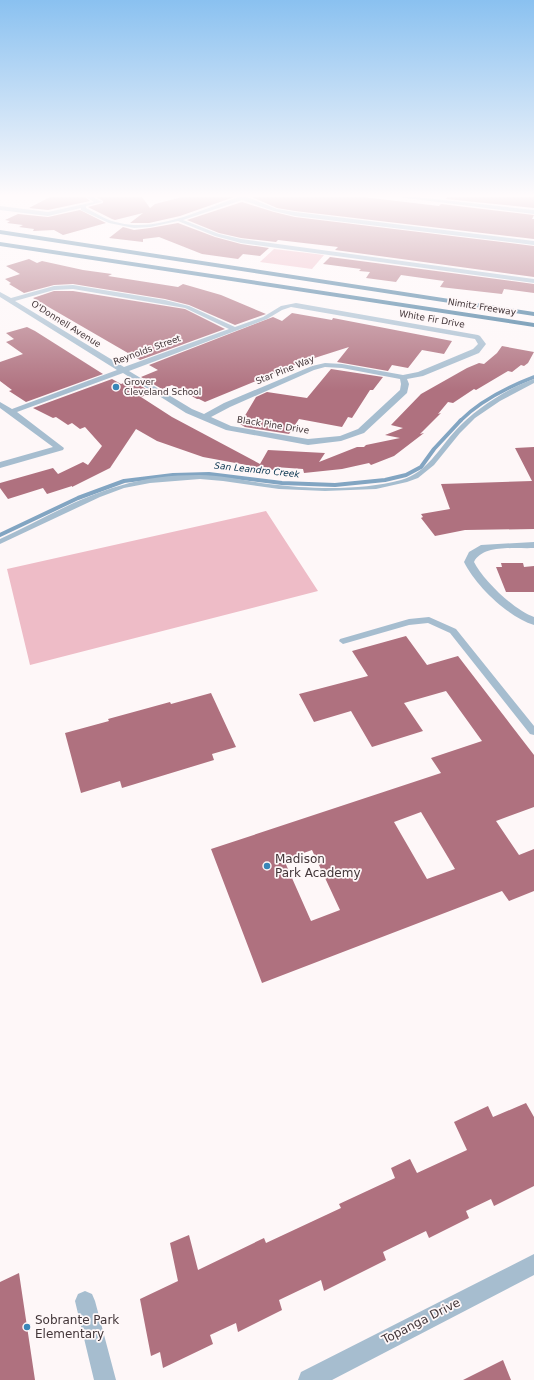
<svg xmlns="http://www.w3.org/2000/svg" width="534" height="1380" viewBox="0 0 534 1380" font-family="'DejaVu Sans',sans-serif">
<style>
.green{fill:#eebcc7}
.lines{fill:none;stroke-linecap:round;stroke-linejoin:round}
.stream-far1{stroke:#82a5c2;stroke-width:3.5}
.stream{stroke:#82a5c2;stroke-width:4}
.building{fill:#af717f;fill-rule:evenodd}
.lane{fill:#a6bdcf;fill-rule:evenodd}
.street{fill:#a6bdcf;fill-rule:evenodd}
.highway{fill:#43789c;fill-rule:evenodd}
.poi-dot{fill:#3986b8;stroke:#fef7f8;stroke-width:1.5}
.labels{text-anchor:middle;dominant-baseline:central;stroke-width:3.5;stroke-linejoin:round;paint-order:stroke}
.far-street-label{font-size:9px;fill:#433639;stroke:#fef7f8}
.far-poi-label{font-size:9px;fill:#433639;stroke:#fef7f8;text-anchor:start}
.far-water-label{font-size:9px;font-style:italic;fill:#07344f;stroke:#fef7f8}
.near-poi-label{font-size:12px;fill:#433639;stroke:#fef7f8;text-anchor:start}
.near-street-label{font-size:12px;fill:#433639;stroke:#fef7f8}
</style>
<rect width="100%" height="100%" fill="#fef7f8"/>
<path class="green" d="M 274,249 L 324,255 L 312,269 L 260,262 Z
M 266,511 L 318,591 L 30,665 L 7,569 Z"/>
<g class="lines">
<path class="stream-far1" d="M 460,421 C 480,401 508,387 534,377"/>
<path class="stream" d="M 0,535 L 78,498 L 124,481 L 173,475 L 209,474 L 282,483 L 335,485 L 385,480 L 406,475 L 421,467 L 434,449 L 461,420"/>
</g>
<path class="building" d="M 50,197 L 85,197 L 90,201 L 48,210 L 29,208 Z
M 97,197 L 142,197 L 150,208 L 155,204 L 182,197 L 234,197 L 180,216 L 149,223 L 130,223 L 143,213 L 115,220 L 112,219 L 88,207 L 103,203 L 103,201 Z
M 252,197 L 363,197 L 439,206 L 441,204 L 534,215 L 532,219 L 534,219 L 534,239 L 295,211 L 277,208 Z
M 447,197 L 534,197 L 534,208 L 446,199 Z
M 242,202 L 274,212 L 295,217 L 534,246 L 534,277 L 335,250 L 338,247 L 278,240 L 276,242 L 241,238 L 219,233 L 187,220 Z
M 80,210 L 106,223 L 63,235 L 54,230 L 33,231 L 34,229 L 19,227 L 23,225 L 7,223 L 10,221 L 5,220 L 18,214 L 48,217 Z
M 178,223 L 215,237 L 241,244 L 269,248 L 260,256 L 243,254 L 238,259 L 202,254 L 159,237 L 143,239 L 143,242 L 109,238 L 123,227 L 134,230 L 150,228 Z
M 330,257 L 534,284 L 534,293 L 504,289 L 502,294 L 440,287 L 444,281 L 401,275 L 396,282 L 366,278 L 370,272 L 359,271 L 361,269 L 323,264 Z
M 29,259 L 37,263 L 42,261 L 83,270 L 112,274 L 108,276 L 178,287 L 183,284 L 221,295 L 266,314 L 235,325 L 189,305 L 165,299 L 73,284 L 54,285 L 24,293 L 9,284 L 11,283 L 5,279 L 20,274 L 6,266 Z
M 54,291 L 73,291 L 185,309 L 225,329 L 140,360 L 33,298 Z
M 292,313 L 332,320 L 333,318 L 452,341 L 444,354 L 422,350 L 408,368 L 392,365 L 388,371 L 337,362 L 349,347 L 302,362 L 205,402 L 199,399 L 197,399 L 172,385 L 162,389 L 141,377 L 158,370 L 149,365 L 273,317 L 282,321 Z
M 27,327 L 35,331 L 103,374 L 26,402 L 9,391 L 12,390 L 0,381 L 0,362 L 23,354 L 6,342 L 14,339 L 6,333 Z
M 502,346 L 534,352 L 528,363 L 524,366 L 521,365 L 512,372 L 508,371 L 476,390 L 474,389 L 453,403 L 448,402 L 438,414 L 441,413 L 420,434 L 424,433 L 394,456 L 371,465 L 369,463 L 342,469 L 304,473 L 303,469 L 275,467 L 273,470 L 203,457 L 157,441 L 136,429 L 110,468 L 72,487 L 72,486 L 47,494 L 43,488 L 8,499 L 0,488 L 0,483 L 53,468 L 58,474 L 83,462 L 88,465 L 102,446 L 85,427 L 80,429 L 72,423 L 68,425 L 56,417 L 53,418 L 33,408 L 112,379 L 121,384 L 132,380 L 152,393 L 141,397 L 172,417 L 260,464 L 268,450 L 325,453 L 319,462 L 357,447 L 364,447 L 366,445 L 400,438 L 385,435 L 403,428 L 391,425 L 421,394 L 467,368 L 479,363 L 484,364 L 497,353 Z
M 331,369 L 383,377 L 373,390 L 370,390 L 352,418 L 348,417 L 342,427 L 299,419 L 289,434 L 245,427 L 240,424 L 256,397 L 267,392 L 307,398 Z
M 534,447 L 534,529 L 465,530 L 435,536 L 421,518 L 423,517 L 421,514 L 450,509 L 441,484 L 532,481 L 515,448 Z
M 501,563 L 523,563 L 524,567 L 534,566 L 534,592 L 506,592 L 496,567 L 502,567 Z
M 406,636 L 427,665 L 458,656 L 534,755 L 534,807 L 496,821 L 519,855 L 534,849 L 534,891 L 509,901 L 502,891 L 262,983 L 211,849 L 441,773 L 431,758 L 482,741 L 446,691 L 404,703 L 423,731 L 372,747 L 351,711 L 314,722 L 299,694 L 368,676 L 352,651 ZM 421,812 L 455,869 L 427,879 L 394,822 ZM 312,850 L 340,910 L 311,921 L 284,860 Z
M 211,693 L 236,747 L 212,754 L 214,760 L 122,788 L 120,781 L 81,793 L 65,733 L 109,721 L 108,719 L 170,702 L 171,704 Z
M 526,1103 L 534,1117 L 534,1186 L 494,1206 L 491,1199 L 466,1211 L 469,1218 L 429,1238 L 426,1231 L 383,1252 L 386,1260 L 324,1291 L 321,1280 L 279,1300 L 282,1310 L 238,1332 L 236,1323 L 210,1335 L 213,1344 L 163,1368 L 160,1352 L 151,1356 L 140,1299 L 178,1281 L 170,1243 L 189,1235 L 198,1270 L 264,1238 L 266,1243 L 341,1208 L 339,1204 L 395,1178 L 391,1168 L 410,1159 L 417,1173 L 467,1150 L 454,1122 L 488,1106 L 493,1117 Z
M 19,1273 L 35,1380 L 0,1380 L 0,1282 Z
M 503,1360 L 511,1380 L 463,1380 Z"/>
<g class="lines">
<path class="lane" d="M 534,379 L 534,383 L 500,401 L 475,418 L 460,433 L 434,465 L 418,478 L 407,482 L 376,489 L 325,491 L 279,489 L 223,481 L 200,479 L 150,483 L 124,488 L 100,497 L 0,544 L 0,539 C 39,521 77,498 119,486 C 144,478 172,475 199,475 C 223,475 245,481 268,484 C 309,489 361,491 401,480 C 427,473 439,448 456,430 C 474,410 509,387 534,379 Z
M 429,617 L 456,629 L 534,726 L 534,735 L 530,734 L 450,633 L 428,623 L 409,625 L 343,644 L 339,641 L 340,639 L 409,619 Z"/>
<path class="street" d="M 86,197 L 93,197 L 102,202 L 86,206 L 86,208 C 97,214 108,221 120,223 C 158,232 203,209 239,197 L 247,197 L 277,209 L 295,212 L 534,241 L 534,245 L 295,216 L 274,211 L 242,200 L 183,220 L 219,234 L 241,239 L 534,279 L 534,283 L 241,243 L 215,236 L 178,221 L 150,227 L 134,228 L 109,223 L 81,210 L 81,208 L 48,216 L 0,210 L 0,206 L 48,212 L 94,202 Z
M 398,197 L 416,197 L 534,210 L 534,214 Z
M 73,285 L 165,300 L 189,306 L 235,327 L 263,317 L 281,306 L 296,303 L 478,335 L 480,336 L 486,344 L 479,353 L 423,376 L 407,379 L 409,384 L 407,393 L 364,433 L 341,441 L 308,445 L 226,430 L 186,413 L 123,373 L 17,412 L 64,448 L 63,450 L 0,468 L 0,462 L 53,447 L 0,408 L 0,402 L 12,409 L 117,370 L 0,297 L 0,292 L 11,298 L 54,286 ZM 73,289 L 185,308 L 229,329 L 124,367 L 15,301 L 54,290 ZM 291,307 L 475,339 L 478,344 L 473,349 L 418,372 L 403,375 L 342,364 L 325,363 L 312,366 L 224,403 L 204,414 L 192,409 L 129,371 L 267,319 L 282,310 ZM 325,367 L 342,368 L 400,379 L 401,384 L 400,390 L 358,429 L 340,436 L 308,439 L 231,426 L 211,417 L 230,407 L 314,370 Z
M 534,542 L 534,548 C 516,549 483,544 474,562 C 483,580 515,611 534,617 L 534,625 C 508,617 476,586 464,562 L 469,552 L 481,545 Z
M 534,1254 L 534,1275 L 332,1380 L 298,1380 L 301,1372 Z
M 85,1291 L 92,1294 L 95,1301 L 116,1380 L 94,1380 L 75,1301 L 78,1294 Z"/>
<path class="highway" d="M 0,230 L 534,312 L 534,316 L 0,234 Z
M 0,242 L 534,323 L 534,327 L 0,246 Z"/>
</g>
<linearGradient id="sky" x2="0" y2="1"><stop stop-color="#8ac1f0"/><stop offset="0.5" stop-color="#fffbfc"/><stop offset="1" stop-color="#fffbfc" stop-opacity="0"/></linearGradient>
<rect width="534" height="391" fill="url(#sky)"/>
<g class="poi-dot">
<circle cx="116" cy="387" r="4"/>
<circle cx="267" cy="866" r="4"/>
<circle cx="27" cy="1327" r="4"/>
</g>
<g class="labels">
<g class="far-street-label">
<text transform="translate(482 307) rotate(9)">Nimitz Freeway</text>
<text transform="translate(432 319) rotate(10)">White Fir Drive</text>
<text transform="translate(66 324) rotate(32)">O'Donnell Avenue</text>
<text transform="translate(147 350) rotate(-20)">Reynolds Street</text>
<text transform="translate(285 370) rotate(-22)">Star Pine Way</text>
<text transform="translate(273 425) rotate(9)">Black Pine Drive</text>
</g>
<g class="far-poi-label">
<text x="124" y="382">Grover<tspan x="124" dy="10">Cleveland School</tspan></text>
</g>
<g class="far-water-label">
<text transform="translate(257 470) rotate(6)">San Leandro Creek</text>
</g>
<g class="near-poi-label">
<text x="275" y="859">Madison<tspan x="275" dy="14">Park Academy</tspan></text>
<text x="35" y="1320">Sobrante Park<tspan x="35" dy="14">Elementary</tspan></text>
</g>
<g class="near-street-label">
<text transform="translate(421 1321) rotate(-27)">Topanga Drive</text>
</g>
</g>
</svg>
